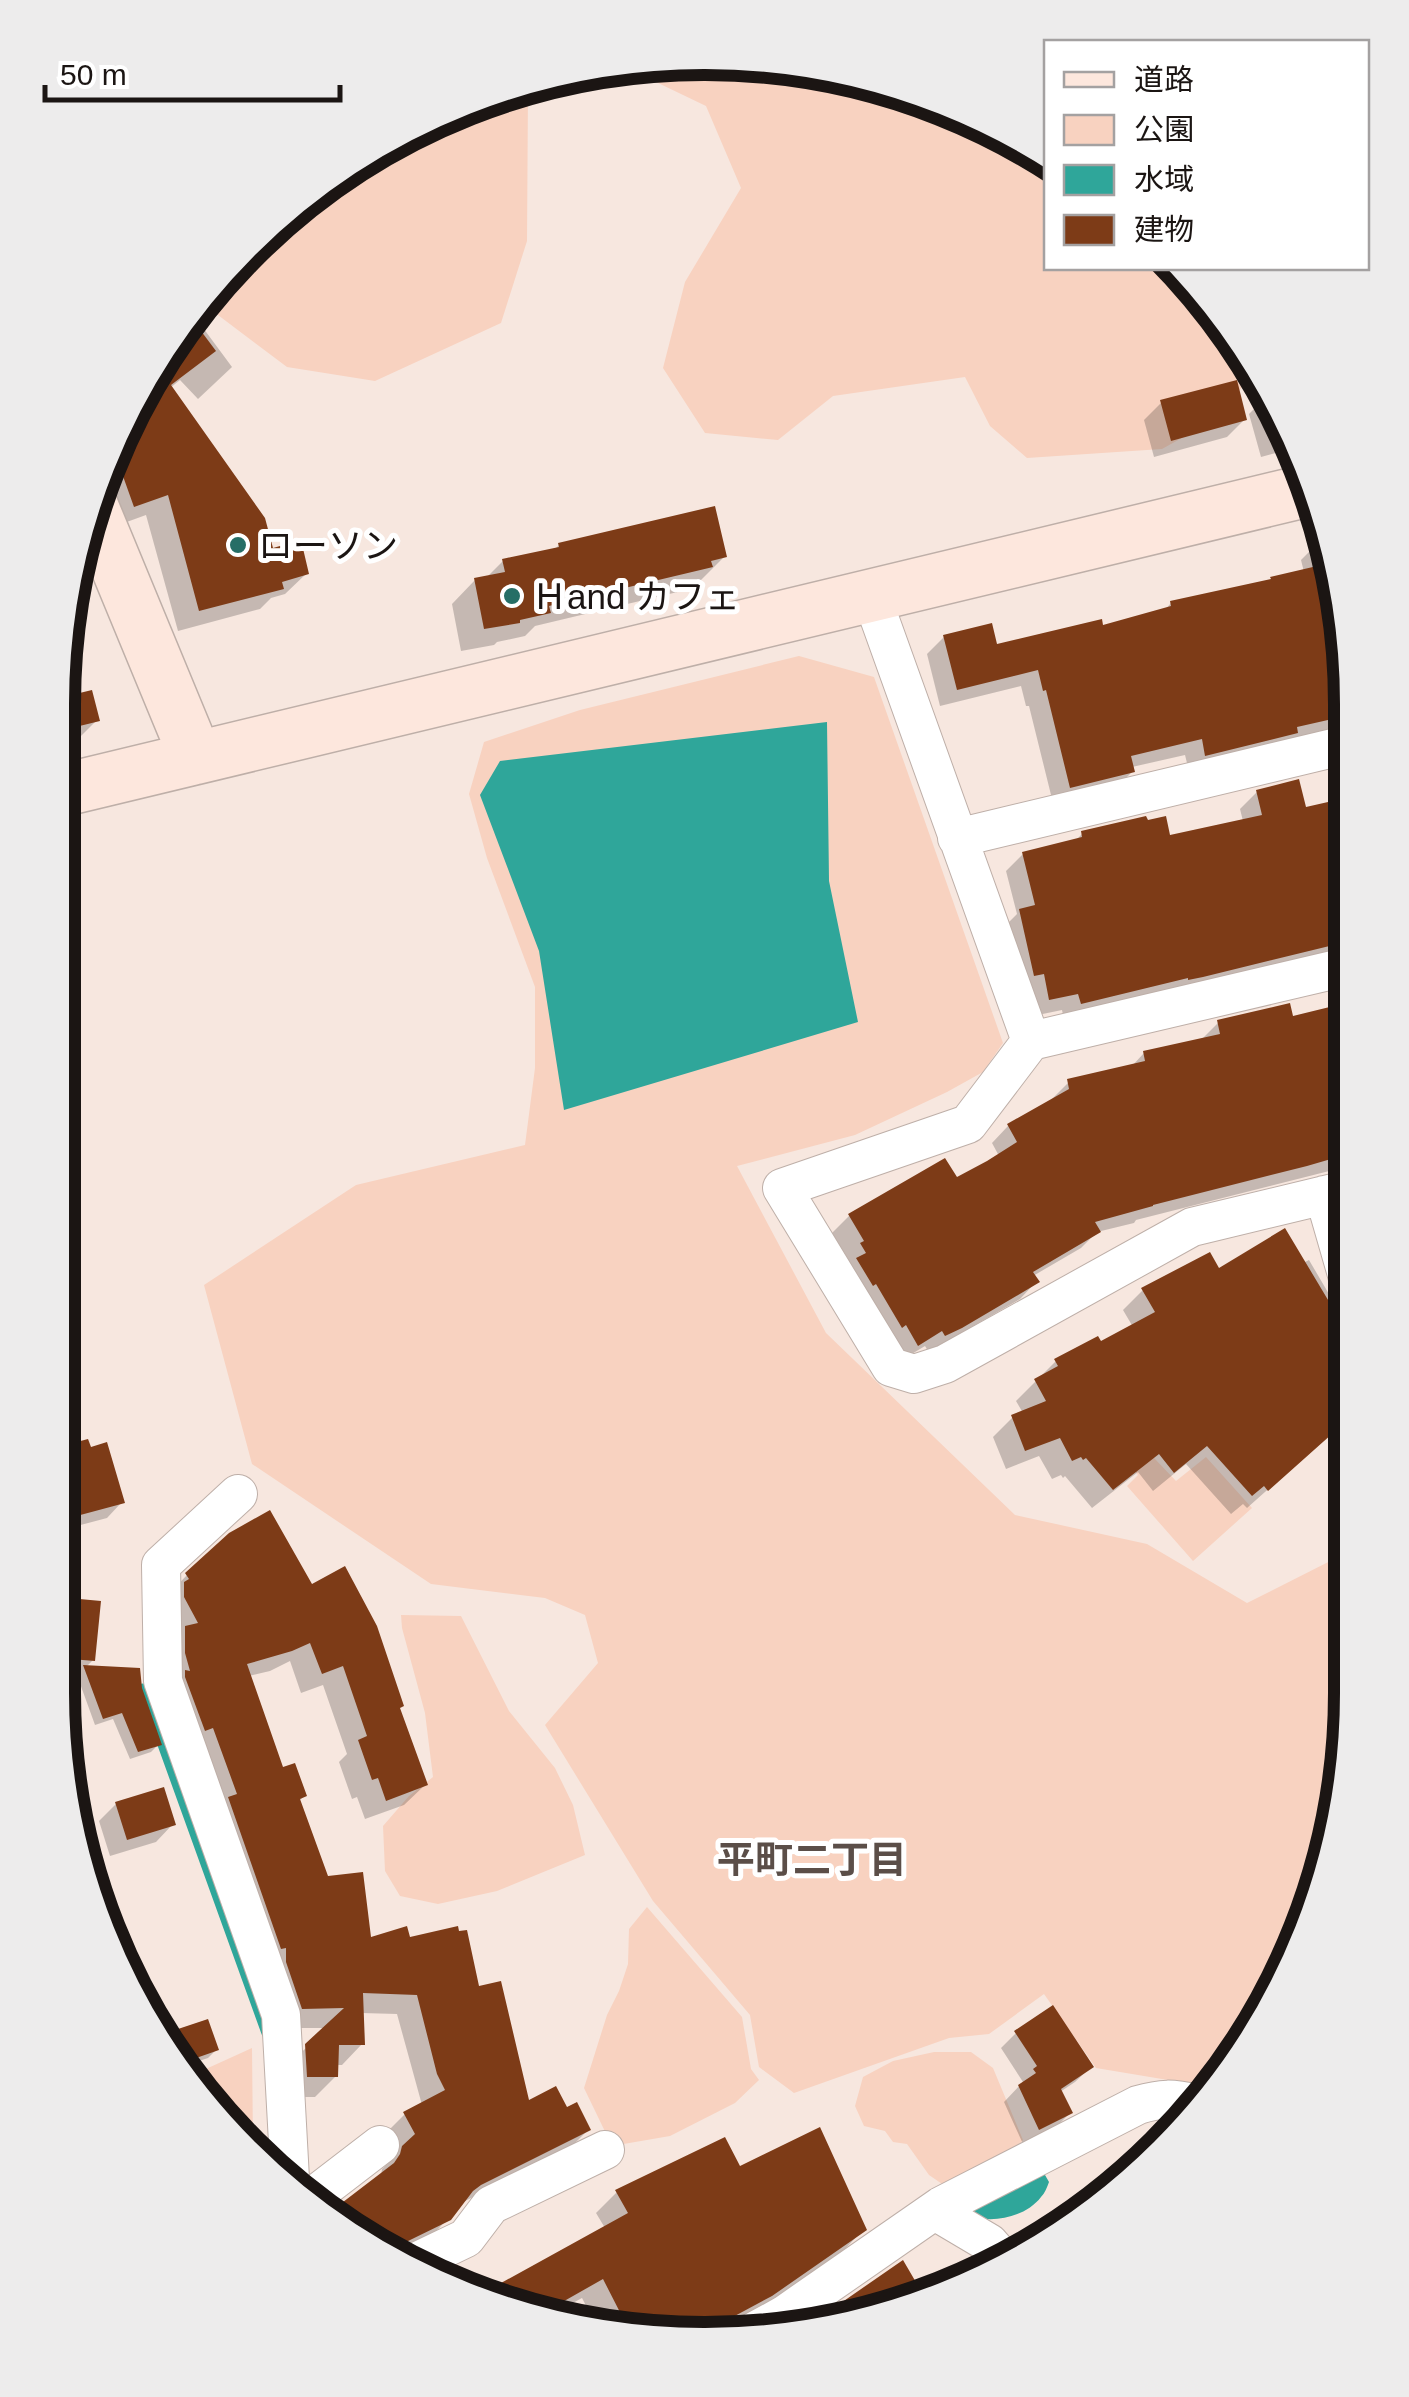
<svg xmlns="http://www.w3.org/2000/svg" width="1409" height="2397" viewBox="0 0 1409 2397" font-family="Arial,'Noto Sans JP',sans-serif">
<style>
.green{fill:#f8d2c0}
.water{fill:#2fa69a}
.shadow{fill:#0003}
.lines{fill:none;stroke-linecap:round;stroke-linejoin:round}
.stream{stroke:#2fa69a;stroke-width:11}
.building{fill:#7d3b17}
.street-casing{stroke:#beafa8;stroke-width:40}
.secondary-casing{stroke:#beafa8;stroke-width:55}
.street{stroke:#fff;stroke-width:38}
.secondary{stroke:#fde7dd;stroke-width:52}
.poi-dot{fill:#266e66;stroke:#fff;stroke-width:4}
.labels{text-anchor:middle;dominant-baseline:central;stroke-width:10;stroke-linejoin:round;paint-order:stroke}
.poi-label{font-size:35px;fill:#1b1513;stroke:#fff;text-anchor:start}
.neighbourhood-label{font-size:38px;font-weight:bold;fill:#5b4e48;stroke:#fff}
.rim{fill:none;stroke:#1b1513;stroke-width:12}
</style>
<rect width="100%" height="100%" fill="#f7e7df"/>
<path class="green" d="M 631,70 L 830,70 L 1046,159 L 1046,268 L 1178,268 L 1256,370 L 1216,419 L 1162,449 L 1027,458 L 990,426 L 965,377 L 833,396 L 778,440 L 705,433 L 663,368 L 685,282 L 741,188 L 706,106 Z
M 528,91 L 527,241 L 501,323 L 375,381 L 287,367 L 206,306 L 345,167 Z
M 799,656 L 874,677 L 1003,1043 L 983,1072 L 947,1092 L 855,1135 L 737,1166 L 826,1333 L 1015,1515 L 1147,1544 L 1247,1603 L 1350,1551 L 1350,1735 L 1317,1901 L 1243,2051 L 1204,2096 L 1198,2085 L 1096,2068 L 1044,1994 L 989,2034 L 949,2038 L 794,2093 L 759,2067 L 750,2015 L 653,1901 L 545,1725 L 598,1663 L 585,1615 L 545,1598 L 431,1584 L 252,1464 L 204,1285 L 356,1185 L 525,1145 L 535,1068 L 535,987 L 487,858 L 469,794 L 484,742 L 580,710 Z
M 1134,1437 L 1176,1481 L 1206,1457 L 1252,1508 L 1193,1561 L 1127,1486 L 1138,1475 L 1118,1450 Z
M 401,1615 L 461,1616 L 509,1711 L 555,1768 L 573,1805 L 585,1855 L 497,1891 L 438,1904 L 400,1896 L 385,1871 L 383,1826 L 409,1796 L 433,1777 L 425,1713 L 402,1628 Z
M 647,1907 L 742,2017 L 751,2069 L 759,2080 L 735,2103 L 670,2136 L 612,2146 L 584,2088 L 607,2015 L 619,1991 L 628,1964 L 629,1929 Z
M 252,2048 L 253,2144 L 191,2086 L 186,2078 Z
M 934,2052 L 971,2052 L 993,2068 L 1023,2140 L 1006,2160 L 948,2188 L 929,2175 L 907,2144 L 893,2142 L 885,2131 L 864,2126 L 855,2106 L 863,2077 L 893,2061 Z"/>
<path class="water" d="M 827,722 L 829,881 L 858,1022 L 564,1110 L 539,951 L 480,795 L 500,761 Z
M 1041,2168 L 1049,2182 C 1047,2187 1045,2193 1041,2197 C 1025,2218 989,2225 965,2214 Z"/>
<path class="shadow" d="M 195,317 L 232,367 L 198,399 L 180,380 L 170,388 L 271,551 L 307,573 L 285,594 L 271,598 L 260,609 L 178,631 L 146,515 L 113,527 L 98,484 L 166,346 Z
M 1271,395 L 1295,448 L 1261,457 L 1249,414 L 1267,396 Z
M 1162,402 L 1245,419 L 1227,437 L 1154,457 L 1144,420 Z
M 1326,541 L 1350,662 L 1350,726 L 1189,771 L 1185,755 L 1132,767 L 1133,771 L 1116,788 L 1053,803 L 1029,706 L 1026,706 L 1021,686 L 940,706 L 927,654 L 944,637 L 995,647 L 1101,628 L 1164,611 L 1171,603 L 1304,572 L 1301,560 L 1318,543 Z
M 559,545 L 724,557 L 701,580 L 695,581 L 686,590 L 535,626 L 525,636 L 497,642 L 494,645 L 461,651 L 452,604 L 475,580 L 486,578 L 503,561 L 554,550 Z
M 60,657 L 68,680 L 77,678 L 81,695 L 97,720 L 81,736 L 59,742 Z
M 1257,792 L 1304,810 L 1350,800 L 1350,951 L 1064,1020 L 1062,1010 L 1033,1016 L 1003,928 L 1017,914 L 1006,871 L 1023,854 L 1075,841 L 1082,834 L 1168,838 L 1243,821 L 1240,809 Z
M 1350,1005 L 1350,1170 L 1349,1166 L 1136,1220 L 1134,1223 L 1097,1232 L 1081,1248 L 1033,1276 L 1036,1282 L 1020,1299 L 942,1344 L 928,1351 L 925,1346 L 900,1361 L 845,1262 L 848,1259 L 832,1233 L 849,1216 L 944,1161 L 956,1181 L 999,1156 L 992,1143 L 1008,1126 L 1052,1101 L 1052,1099 L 1069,1082 L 1131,1067 L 1144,1053 L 1201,1040 L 1218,1023 L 1291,1019 Z
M 1309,1260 L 1343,1318 L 1338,1322 L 1350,1335 L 1350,1351 L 1329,1372 L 1330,1415 L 1319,1444 L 1247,1508 L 1243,1504 L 1231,1514 L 1186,1464 L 1153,1491 L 1138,1472 L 1092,1508 L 1065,1476 L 1063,1478 L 1061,1475 L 1052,1479 L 1039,1456 L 1006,1469 L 993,1437 L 1012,1418 L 1023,1413 L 1016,1401 L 1056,1361 L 1100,1345 L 1133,1327 L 1123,1310 L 1143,1290 L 1218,1272 L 1303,1263 Z
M 86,1442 L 122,1502 L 107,1518 L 58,1531 L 58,1449 Z
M 187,1575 L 311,1587 L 398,1709 L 425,1785 L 404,1805 L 365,1819 L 357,1797 L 352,1799 L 339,1762 L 347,1754 L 323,1685 L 301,1693 L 290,1661 L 270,1671 L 249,1676 L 282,1770 L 304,1796 L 298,1802 L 327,1879 L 369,1940 L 408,1940 L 477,1989 L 528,2103 L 566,2110 L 588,2130 L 568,2150 L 463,2202 L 428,2240 L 398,2254 L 345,2230 L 329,2216 L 381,2176 L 382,2169 L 396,2155 L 385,2134 L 405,2114 L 422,2105 L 397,2014 L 361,2013 L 362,2044 L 342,2065 L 336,2065 L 336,2076 L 315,2097 L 287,2097 L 286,2067 L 327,2028 L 282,2028 L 193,1747 L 167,1596 Z
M 58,1599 L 99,1603 L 93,1660 L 86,1667 L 139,1689 L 159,1744 L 151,1752 L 130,1759 L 113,1719 L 95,1725 L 78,1678 L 58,1676 Z
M 116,1804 L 173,1824 L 156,1842 L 110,1856 L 99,1821 Z
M 1016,2033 L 1091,2067 L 1075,2082 L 1060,2092 L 1070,2113 L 1055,2128 L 1023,2144 L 1004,2102 L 1023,2082 L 1001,2048 Z
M 165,2037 L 216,2050 L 208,2058 L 181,2067 Z
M 738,2170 L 864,2229 L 844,2250 L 749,2316 L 719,2332 L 718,2335 L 595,2323 L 582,2298 L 545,2318 L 536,2317 L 486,2294 L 605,2228 L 596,2213 L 617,2192 Z"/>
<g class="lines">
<path class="stream" d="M 143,1689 L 267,2033"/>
</g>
<path class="building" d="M 192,319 L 216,351 L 171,385 L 265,518 L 273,548 L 301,540 L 309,574 L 282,582 L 284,589 L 199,611 L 168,495 L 134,507 L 114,451 L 166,346 Z
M 1237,380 L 1247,420 L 1171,441 L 1160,400 Z
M 715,506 L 727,557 L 711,561 L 713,567 L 549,606 L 551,613 L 520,620 L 520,623 L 484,629 L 474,578 L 505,572 L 502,559 L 559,547 L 558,543 Z
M 1330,563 L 1350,662 L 1350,715 L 1297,727 L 1298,733 L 1205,756 L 1202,739 L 1131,756 L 1135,772 L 1070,788 L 1046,690 L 1043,691 L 1038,670 L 957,690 L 943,635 L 992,623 L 997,644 L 1102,619 L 1103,625 L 1171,606 L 1170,601 L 1271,579 L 1270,577 Z
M 92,690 L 100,721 L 59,731 L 59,698 Z
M 1299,779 L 1306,807 L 1350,797 L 1350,941 L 1203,977 L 1188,980 L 1188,978 L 1081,1004 L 1078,994 L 1049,1000 L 1044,974 L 1034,976 L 1019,909 L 1035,905 L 1022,852 L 1082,837 L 1081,831 L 1146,816 L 1148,820 L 1166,816 L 1170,835 L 1262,815 L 1256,790 Z
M 1350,1002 L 1350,1149 L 1329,1154 L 1331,1159 L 1307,1166 L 1153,1205 L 1153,1206 L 1095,1222 L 1101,1232 L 1033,1272 L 1040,1282 L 962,1328 L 945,1336 L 942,1331 L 918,1346 L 906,1325 L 902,1328 L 876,1284 L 873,1286 L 856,1258 L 866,1253 L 860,1243 L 864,1241 L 848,1214 L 945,1158 L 957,1177 L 987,1161 L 1017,1142 L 1007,1124 L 1069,1089 L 1067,1079 L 1145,1061 L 1143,1051 L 1220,1034 L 1217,1020 L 1290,1003 L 1293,1016 Z
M 1285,1228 L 1340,1320 L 1350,1331 L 1350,1354 L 1332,1371 L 1350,1392 L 1350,1398 L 1332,1413 L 1342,1425 L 1268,1491 L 1264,1486 L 1252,1496 L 1207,1446 L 1174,1473 L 1159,1454 L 1113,1490 L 1086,1458 L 1083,1460 L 1081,1457 L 1072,1461 L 1060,1438 L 1025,1451 L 1011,1415 L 1046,1401 L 1034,1379 L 1058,1366 L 1054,1359 L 1098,1336 L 1101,1341 L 1155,1312 L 1141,1288 L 1210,1252 L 1219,1268 Z
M 88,1439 L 91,1447 L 107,1442 L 125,1503 L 58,1521 L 58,1447 Z
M 270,1510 L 312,1584 L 345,1566 L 377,1626 L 404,1706 L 400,1708 L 428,1785 L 386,1801 L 378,1778 L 372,1780 L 358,1740 L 367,1736 L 343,1666 L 322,1674 L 310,1643 L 292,1651 L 247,1664 L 283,1767 L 295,1763 L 307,1796 L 300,1799 L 328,1876 L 363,1872 L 371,1937 L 407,1926 L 410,1937 L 458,1926 L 459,1931 L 467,1930 L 479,1986 L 501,1981 L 529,2100 L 556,2086 L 567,2107 L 577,2102 L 591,2130 L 481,2185 L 473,2191 L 451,2220 L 406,2242 L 396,2253 L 345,2230 L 330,2212 L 394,2163 L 400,2154 L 402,2146 L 415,2134 L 403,2112 L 445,2090 L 437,2074 L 417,1995 L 363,1993 L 365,2045 L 339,2045 L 338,2077 L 307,2077 L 305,2044 L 344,2008 L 302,2009 L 286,1962 L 286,1948 L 281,1949 L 228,1797 L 237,1794 L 213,1728 L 205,1731 L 185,1677 L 185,1670 L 190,1671 L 185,1653 L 185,1626 L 198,1623 L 184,1597 L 184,1582 L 189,1579 L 185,1573 L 229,1533 Z
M 58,1597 L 101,1601 L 95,1661 L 58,1658 Z
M 83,1665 L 140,1668 L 142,1688 L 162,1745 L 138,1752 L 122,1713 L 103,1719 Z
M 164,1787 L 176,1825 L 127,1840 L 115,1802 Z
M 1053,2005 L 1094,2067 L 1061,2089 L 1073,2113 L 1039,2130 L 1018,2085 L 1036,2073 L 1033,2069 L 1037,2066 L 1014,2031 Z
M 208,2019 L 219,2050 L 179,2064 L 163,2034 Z
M 820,2127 L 867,2230 L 772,2296 L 731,2318 L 723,2326 L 720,2336 L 627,2326 L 603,2279 L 536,2317 L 483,2293 L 628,2213 L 615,2190 L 725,2137 L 740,2166 Z
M 903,2260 L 917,2284 L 914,2286 L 921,2298 L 812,2323 Z
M 459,2266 L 471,2288 L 442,2274 Z"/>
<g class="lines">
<defs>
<path id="street" d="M 871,595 L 1031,1041
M 957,838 L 1350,744
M 1350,966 L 1031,1041 L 968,1124 L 782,1188 L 891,1367 L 914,1374 L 945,1364 L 1192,1227 L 1350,1189
M 1324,1195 L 1350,1285
M 238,1494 L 161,1565 L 163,1681 L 281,2015 L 290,2179
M 311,2198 L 380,2145
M 935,2211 L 989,2243 L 1003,2259
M 416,2262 L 466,2238 L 491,2205 L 605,2150
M 742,2338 L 784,2315 L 941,2206 L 1138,2105 C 1162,2098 1172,2098 1197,2104"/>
<path id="secondary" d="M 91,504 L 196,758
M 59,791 L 1314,489"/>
</defs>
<use href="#street" class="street-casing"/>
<use href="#secondary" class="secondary-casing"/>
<use href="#street" class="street"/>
<use href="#secondary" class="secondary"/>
</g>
<g class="poi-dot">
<circle cx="238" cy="545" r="10"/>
<circle cx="512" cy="596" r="10"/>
</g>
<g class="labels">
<g class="poi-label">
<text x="258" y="545">ローソン</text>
<text x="532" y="596">Ｈand カフェ</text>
</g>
<g class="neighbourhood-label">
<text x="812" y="1860">平町二丁目</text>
</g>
</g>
<path d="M0 0H1409V2397H0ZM704 75H705A629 629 0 0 1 1334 704V1693A629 629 0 0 1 705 2322H704A629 629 0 0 1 75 1693V704A629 629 0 0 1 704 75Z" fill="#edecec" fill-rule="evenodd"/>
<path class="rim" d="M704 75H705A629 629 0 0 1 1334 704V1693A629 629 0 0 1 705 2322H704A629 629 0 0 1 75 1693V704A629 629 0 0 1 704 75Z"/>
<rect x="1044" y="40" width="325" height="230" fill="#ffffff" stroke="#a4a1a1" stroke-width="2.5"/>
<rect x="1064" y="72" width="50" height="15" fill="#fde7dd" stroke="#a4a1a1" stroke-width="2.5"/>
<text x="1134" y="90" font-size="30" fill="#1b1513">道路</text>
<rect x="1064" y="115" width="50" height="30" fill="#f8d2c0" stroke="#a4a1a1" stroke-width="2.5"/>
<text x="1134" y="140" font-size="30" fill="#1b1513">公園</text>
<rect x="1064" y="165" width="50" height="30" fill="#2fa69a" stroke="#a4a1a1" stroke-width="2.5"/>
<text x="1134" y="190" font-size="30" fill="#1b1513">水域</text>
<rect x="1064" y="215" width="50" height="30" fill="#7d3b17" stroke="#a4a1a1" stroke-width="2.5"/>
<text x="1134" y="240" font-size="30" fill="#1b1513">建物</text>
<path d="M45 85v15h295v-15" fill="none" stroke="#1b1513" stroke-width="5"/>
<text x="60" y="85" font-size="30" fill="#1b1513" stroke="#ffffff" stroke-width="8" paint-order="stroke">50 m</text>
</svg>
